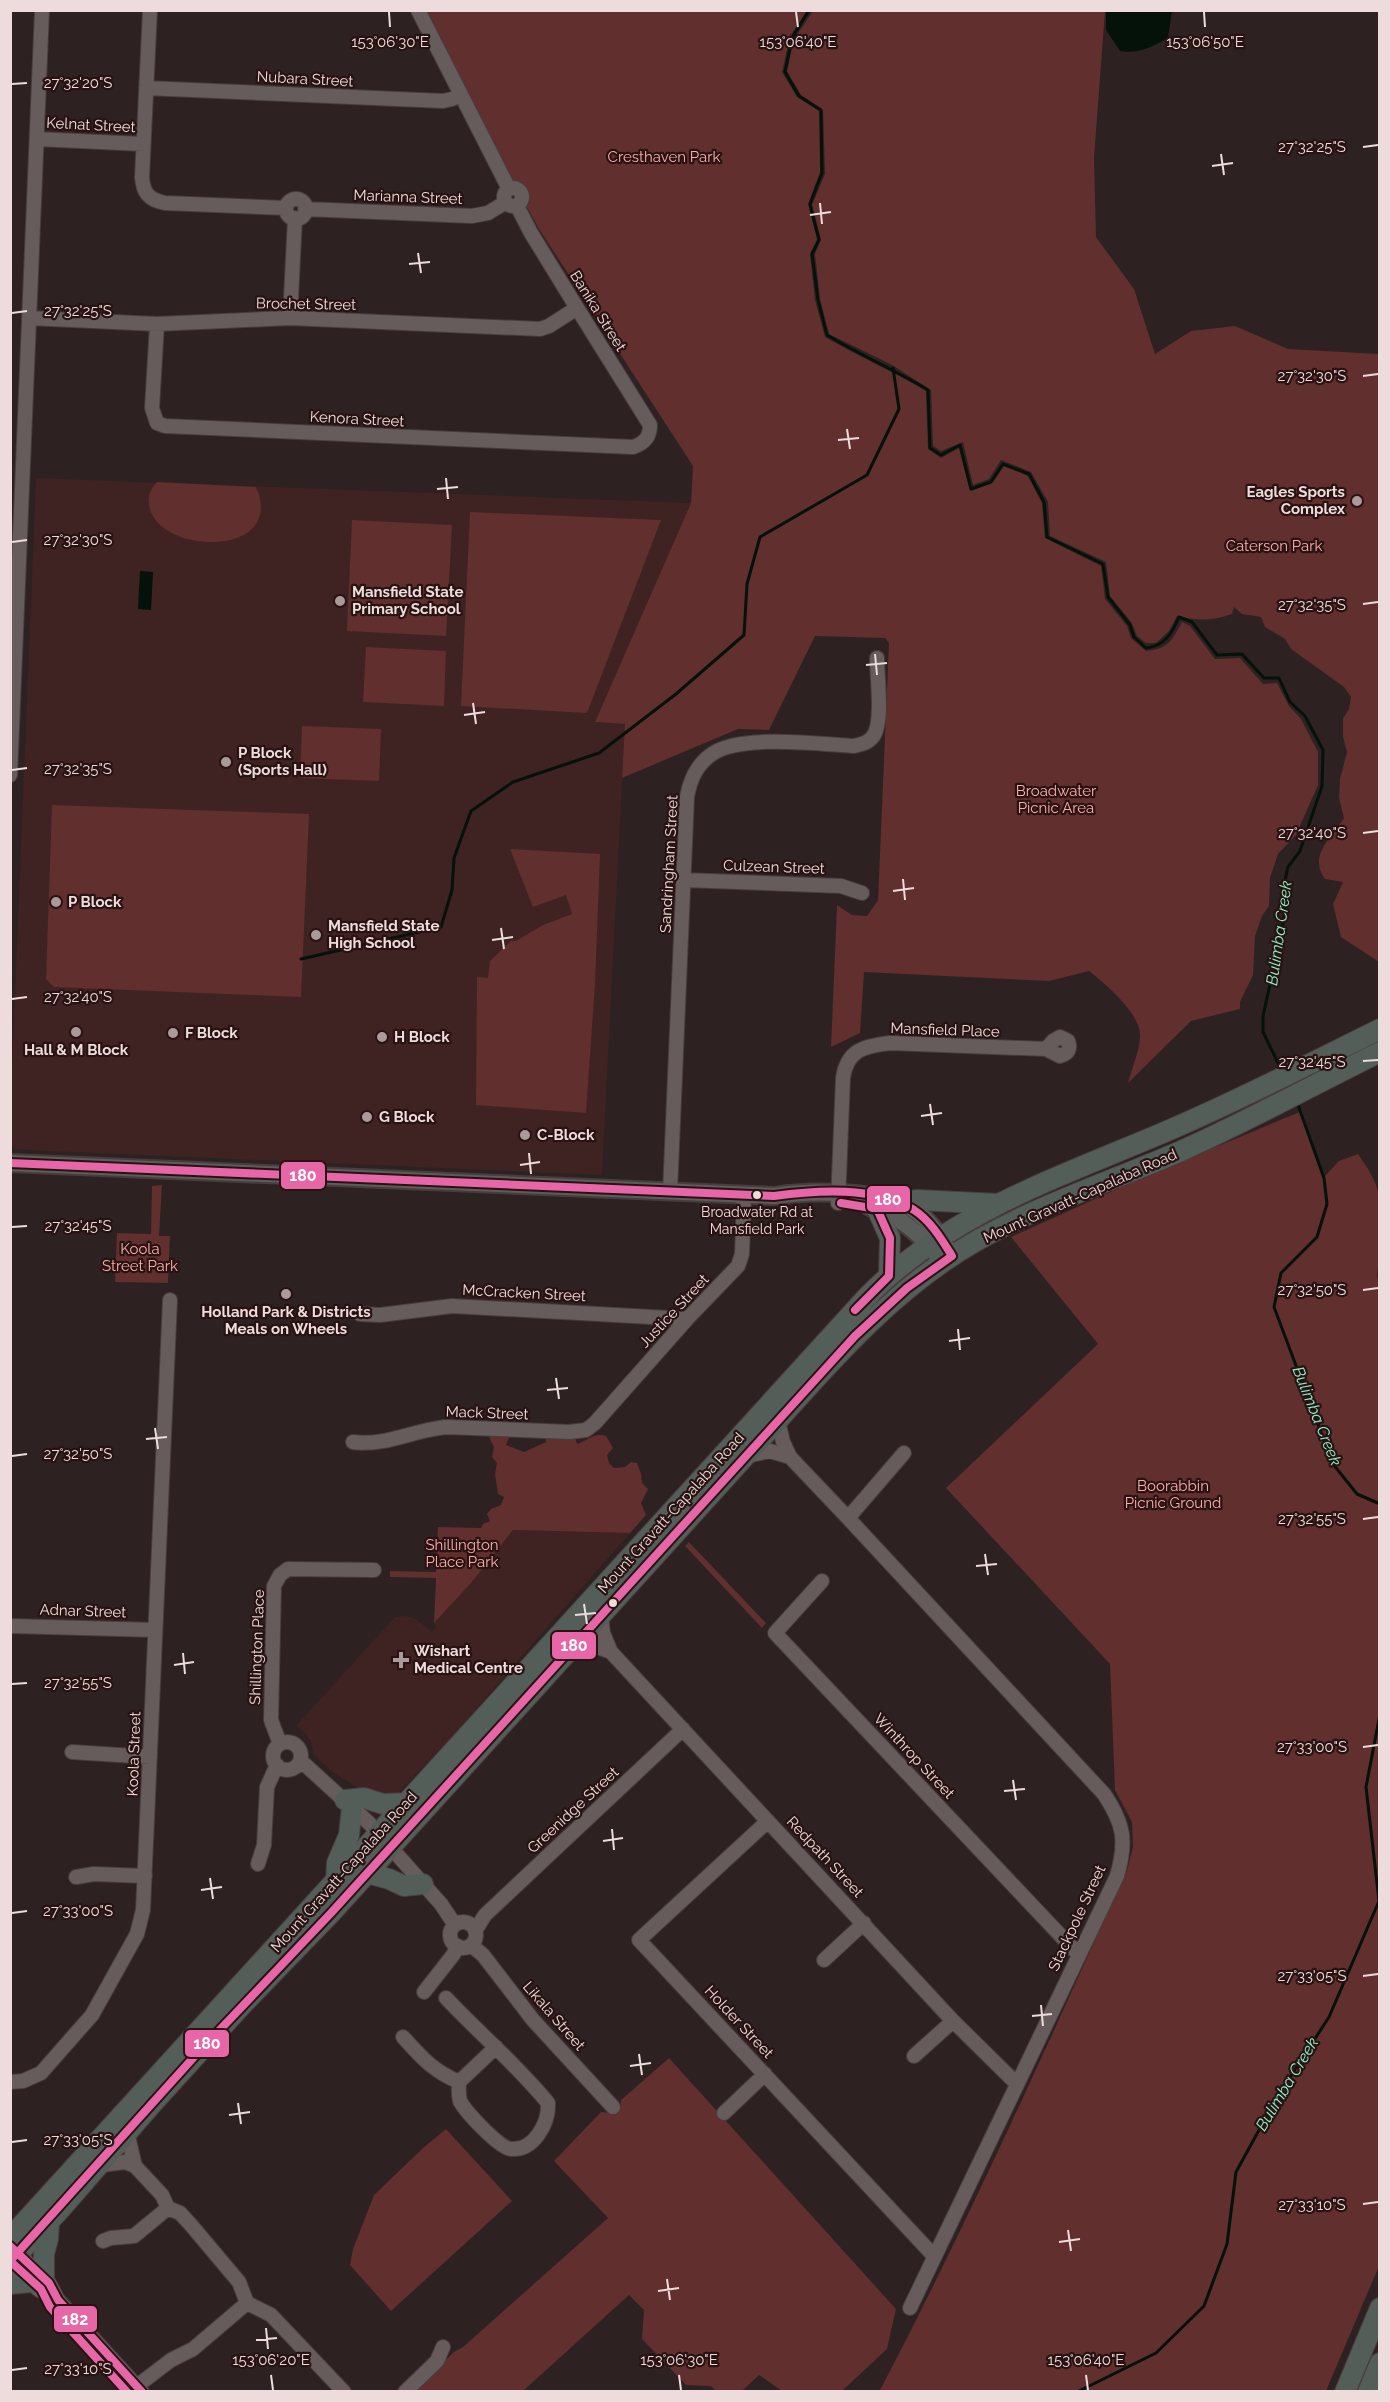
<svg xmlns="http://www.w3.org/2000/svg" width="1390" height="2402" viewBox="0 0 1390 2402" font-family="Raleway,sans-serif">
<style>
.built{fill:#3f2322}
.green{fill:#602f2e}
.water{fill:#04120a}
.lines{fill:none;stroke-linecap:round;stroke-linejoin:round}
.stream{stroke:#04120a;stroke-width:3}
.minor-casing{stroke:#483d3d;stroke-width:16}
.major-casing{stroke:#483d3d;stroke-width:20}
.highway-casing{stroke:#483d3d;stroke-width:22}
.minor{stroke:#665c5b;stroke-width:14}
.major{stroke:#5b5d5a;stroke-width:16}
.highway{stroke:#535e59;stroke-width:20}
.bus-1-casing{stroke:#291312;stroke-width:12}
.bus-2-casing{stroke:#291312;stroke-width:12}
.bus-3-casing{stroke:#291312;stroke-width:12}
.bus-1{stroke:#e766a7;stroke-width:8}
.bus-2{stroke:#e766a7;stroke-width:8}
.bus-3{stroke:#e766a7;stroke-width:8}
.ticks{fill:none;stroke:#eddcdb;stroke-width:2}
.poi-dot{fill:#aa9b9a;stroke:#291312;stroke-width:2}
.bus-dot{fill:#eddcdb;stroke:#291312;stroke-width:2}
.labels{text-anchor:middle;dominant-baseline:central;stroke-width:4.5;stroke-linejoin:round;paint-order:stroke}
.bus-label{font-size:14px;fill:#eddcdb;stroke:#291312}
.street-label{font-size:15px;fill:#eddcdb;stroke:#291312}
.park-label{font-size:15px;fill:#fcadaa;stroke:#291312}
.poi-label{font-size:15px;font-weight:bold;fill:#eddcdb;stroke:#291312;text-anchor:start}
.water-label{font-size:16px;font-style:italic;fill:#8bf5cb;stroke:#291312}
.ticks-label{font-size:15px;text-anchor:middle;fill:#eddcdb;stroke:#291312;stroke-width:4.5;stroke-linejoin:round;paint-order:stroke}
.line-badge{stroke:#291312;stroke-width:2}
.badge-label{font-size:16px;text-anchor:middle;font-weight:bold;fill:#fff}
</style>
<rect width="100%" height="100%" fill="#2d2121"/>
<path class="built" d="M 36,478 L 691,503 L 595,722 L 625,724 L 602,1175 L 27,1150 L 15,1149 L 11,1145 L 11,1092 Z
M 513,1530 L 630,1533 L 447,1742 L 396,1795 L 380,1796 L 358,1788 L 331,1771 L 313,1754 L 312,1744 L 305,1733 L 296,1726 L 395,1617 L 407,1616 L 416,1619 L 432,1632 L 436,1627 L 434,1623 L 472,1582 Z"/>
<path class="green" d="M 427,11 L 807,11 L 790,36 L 782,72 L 797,97 L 819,111 L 820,172 L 808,204 L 817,239 L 810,254 L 815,300 L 825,337 C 858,356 893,371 926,391 L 928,449 L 941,458 L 959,448 L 970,491 L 992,483 L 1004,466 L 1028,476 L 1042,503 L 1045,538 L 1101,566 L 1105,599 L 1127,626 L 1131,638 L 1146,651 C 1168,649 1172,641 1182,622 L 1190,626 L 1215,659 L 1240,658 L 1263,684 L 1277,683 L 1289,706 L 1301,719 L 1318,752 L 1318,785 L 1296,835 L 1278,854 L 1270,878 L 1269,906 L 1262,916 L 1255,936 L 1253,975 L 1240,1002 L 1240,1009 L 1191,1021 L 1128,1083 C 1132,1068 1139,1052 1140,1037 C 1142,1014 1104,983 1089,971 L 1049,981 L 864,972 L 860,1033 L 831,1047 L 837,905 L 852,915 L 867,916 L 878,900 L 889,643 L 885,638 L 815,636 L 769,730 L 738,729 L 622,778 L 625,724 L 595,722 L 691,503 L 693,466 L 539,229 L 512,180 Z
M 813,11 L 1105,11 L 1094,158 L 1096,237 L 1134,289 L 1155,354 L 1191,331 L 1235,326 L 1288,349 L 1379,354 L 1379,962 L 1341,937 L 1333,904 L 1343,882 L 1325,879 C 1308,856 1331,838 1344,818 L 1339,798 L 1340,779 L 1347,752 L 1343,737 L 1343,718 L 1349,709 L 1351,697 L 1344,687 L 1291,649 L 1285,639 L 1265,627 L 1261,617 L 1242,614 L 1234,607 L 1232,614 C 1212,621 1198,621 1177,616 L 1169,631 L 1156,643 L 1146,643 L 1137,636 L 1132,623 L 1110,596 L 1106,562 L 1050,536 L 1048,502 L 1031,472 L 1001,460 L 989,479 L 973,485 L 963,442 L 941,451 L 933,446 L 931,390 L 892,365 L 829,334 L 820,299 L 815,254 L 821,239 L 812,205 L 825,174 L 823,110 L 801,95 L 787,71 L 794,39 Z
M 157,482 L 256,487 C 286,555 168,556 151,512 C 147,500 148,492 157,482 Z
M 470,512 L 661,520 L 587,713 L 461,706 Z
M 352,520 L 452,525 L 446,636 L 347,631 Z
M 366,647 L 446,651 L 444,706 L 363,702 Z
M 302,726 L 381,729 L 379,781 L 300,778 Z
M 52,805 L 309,814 L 301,997 L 54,987 L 46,979 Z
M 510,849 L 600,854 L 595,984 L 586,1113 L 476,1105 L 477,977 L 488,978 L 490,961 L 511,941 L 516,941 L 543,925 L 572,914 L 566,895 L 533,907 Z
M 1302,1111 L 1324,1177 L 1339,1161 L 1358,1154 C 1367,1167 1377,1181 1379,1197 C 1383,1219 1379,1255 1377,1278 L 1379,1276 L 1379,2266 L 1326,2391 L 879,2392 C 969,2221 1047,2045 1127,1870 L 1133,1847 L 1132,1822 L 1115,1790 L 1110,1664 L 946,1488 L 1098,1344 L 1011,1237 L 1139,1179 Z
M 162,1185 L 159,1236 L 170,1236 L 168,1283 L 115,1282 L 117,1233 L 151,1234 L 152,1186 Z
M 504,1432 L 509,1438 L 506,1445 L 524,1452 L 546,1442 L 545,1436 L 575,1438 L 577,1444 C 587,1441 594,1432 606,1436 L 613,1448 L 607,1455 L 609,1463 L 614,1468 L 625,1467 L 631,1462 L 637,1463 L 641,1474 L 642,1483 L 648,1489 L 641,1503 L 646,1515 L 630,1533 L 513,1530 L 472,1582 L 434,1623 L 436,1578 L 390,1577 L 390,1571 L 436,1572 L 438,1527 L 481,1528 L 483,1524 L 490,1521 L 487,1514 L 491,1509 L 501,1505 L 504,1497 L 498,1494 L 495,1474 L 497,1463 L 492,1457 L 494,1447 L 489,1437 L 495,1433 Z
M 689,1542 L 766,1623 L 762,1628 L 685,1546 Z
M 669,2058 L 896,2309 L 887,2349 L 842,2391 L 782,2391 L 759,2375 L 742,2391 L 716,2391 L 711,2386 L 686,2385 L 642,2339 L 644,2310 L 629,2295 L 523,2391 L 413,2392 L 454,2352 L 463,2347 L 608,2218 L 554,2161 L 601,2112 L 613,2113 L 621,2107 L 621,2100 Z
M 446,2129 L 512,2201 L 391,2311 L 350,2265 L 353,2249 L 374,2195 L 423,2148 Z"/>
<path class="water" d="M 1106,11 L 1172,11 L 1168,38 C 1151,47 1140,54 1120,51 L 1106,30 Z
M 140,571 L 153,572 L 151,610 L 138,609 Z"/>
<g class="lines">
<path class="stream" d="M 809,10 L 792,38 L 785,72 L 799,96 L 821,110 L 822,173 L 810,204 L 819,240 L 812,254 L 818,300 L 827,335 C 860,355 895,370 928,390 L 930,448 L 941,455 L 960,445 L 971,489 L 991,482 L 1003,464 L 1029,474 L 1044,502 L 1047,537 L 1103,564 L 1108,597 L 1130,625 L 1134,637 L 1146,648 C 1165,646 1172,633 1179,617 L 1192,622 L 1217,655 L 1242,654 L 1264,678 L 1279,678 L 1290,702 L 1305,716 L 1323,750 L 1322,786 L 1300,851 L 1288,867 L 1284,885 L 1286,900 L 1282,930 L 1263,1016 L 1263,1032 L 1281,1069
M 301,959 L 441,927 L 452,890 L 454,858 L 471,811 L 513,782 L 599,753 L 676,694 L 744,635 L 747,584 L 760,537 L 867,475 L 899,409 L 893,368
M 1297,1102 L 1324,1178 L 1327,1204 L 1317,1237 L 1281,1273 L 1274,1307 L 1333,1464 L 1357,1494 L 1380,1504
M 1077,2392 L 1156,2353 L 1204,2306 L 1227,2244 L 1236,2172 L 1276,2099 L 1329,2017 L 1379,1901 L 1366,1787 L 1380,1714"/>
<defs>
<path id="minor" d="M 150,10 L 142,177 C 143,193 149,200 165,203 L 286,208
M 418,10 L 509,189
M 146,88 L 443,101 L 452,99 L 461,94
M 37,139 L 143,144
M504 197a9 9 0 1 1 18 0a9 9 0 1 1-18 0Z
M286 209a10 10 0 1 1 20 0a10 10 0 1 1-20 0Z
M 305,209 L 472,216 L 488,213 L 506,202
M 29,318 L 157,324 L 290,318 L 540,329 L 549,326 L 577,308
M 290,318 L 295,218
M 157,324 L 152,408 L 157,423 L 165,426 L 633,447 C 645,443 650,437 650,425 L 577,308 L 531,233 L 517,206
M 10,775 L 42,10
M 684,880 L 841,886 L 862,893
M 1060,1037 L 1068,1041 C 1071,1049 1068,1054 1060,1056 L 1046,1049 L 1053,1041 Z
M 670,1192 L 687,797 C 690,780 696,765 712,754 C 740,734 818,744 854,746 C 862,744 869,743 874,735 C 883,720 877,677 877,658
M 838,1203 L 843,1078 C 847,1050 864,1046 890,1043 L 1046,1049
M 360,1314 L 380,1315 L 452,1306 L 687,1319
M 778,1421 L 783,1442 L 790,1457 L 848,1518 L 1104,1794 C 1124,1824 1127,1841 1117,1876 L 910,2308
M 353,1442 C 384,1447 416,1429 448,1427 L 569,1432 L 586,1430 L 595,1423 L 687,1319 L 738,1266 L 742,1254 L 744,1195
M 746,1456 L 770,1451 L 790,1457
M 848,1518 L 904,1453
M 822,1581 L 775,1633 L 1078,1954
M 601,1615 L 603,1633 L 611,1652 L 953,2021 L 1017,2084
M 10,1626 L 155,1630
M 572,1648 L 597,1647 L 611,1652
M273 1756a14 14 0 1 1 28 0a14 14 0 1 1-28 0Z
M 280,1744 L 271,1720 L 274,1586 L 280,1575 L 288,1569 L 374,1570
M 72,1752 L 150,1757
M 301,1761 L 369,1823 L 441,1904 L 455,1925
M 768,1821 L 639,1940 L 934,2256
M 258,1864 L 264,1845 L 267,1787 L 277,1765
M 76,1877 L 94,1874 L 145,1876
M450 1935a13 13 0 1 1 26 0a13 13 0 1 1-26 0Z
M 475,1931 L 485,1915 L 683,1729
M 471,1945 L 483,1955 L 533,2020 L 613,2107
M 824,1960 L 864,1923
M 424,1992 L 453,1955 L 458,1946
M 446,1998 C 480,2034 517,2065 548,2103 C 549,2123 534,2151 511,2149 C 499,2148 465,2111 460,2101 C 458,2094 459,2089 459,2082 L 496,2047
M 403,2037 C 422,2058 433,2071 459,2082
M 914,2056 L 953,2021
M 10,2082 L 23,2081 L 41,2073 L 92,2015 L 137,1934 L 143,1910 L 170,1300
M 724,2113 L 765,2074
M 127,2132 L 135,2166 L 162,2195 L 168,2208 L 180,2213 L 191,2225 L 239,2282 L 247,2303 L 271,2315 L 344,2392
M 101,2165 L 125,2162 L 135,2166
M 103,2241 L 111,2238 L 134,2236 L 168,2208
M 13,2249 L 49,2283 L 58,2300 L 142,2392
M 10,2265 L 39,2290 L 58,2300
M 137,2386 L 171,2360 L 193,2349 L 247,2303
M 405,2392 L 437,2361 L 443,2347"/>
<path id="major" d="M 10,1163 L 774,1196 C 809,1190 884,1190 914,1210 C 931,1221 941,1239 952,1256
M 870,1207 C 902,1216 922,1236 943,1262"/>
<path id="highway" d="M 900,1202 L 918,1200 L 999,1204
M 877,1209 L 890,1238 L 889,1276
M 345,1800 L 364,1798 L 383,1804 L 407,1803
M 367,1873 L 389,1879 L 404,1886 L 423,1884
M 336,1882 L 337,1863 L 349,1835 L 352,1807
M 10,2238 L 866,1298 C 950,1211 1066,1175 1174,1128 C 1244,1098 1311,1063 1380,1029
M 10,2262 L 58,2212 L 152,2104 L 242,2005 L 331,1913 L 807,1388 C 849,1342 891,1298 943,1262 C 1013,1213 1103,1185 1181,1151 C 1248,1121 1313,1085 1380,1052
M 44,2278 L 44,2254 L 48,2239 L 49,2222
M 10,2284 L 31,2282
M 1345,2392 L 1380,2308
M 1368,2392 L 1380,2363"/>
</defs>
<use href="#minor" class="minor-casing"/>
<use href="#major" class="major-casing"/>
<use href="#highway" class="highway-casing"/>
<use href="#minor" class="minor"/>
<use href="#major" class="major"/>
<use href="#highway" class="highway"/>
<defs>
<path id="bus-1" d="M 10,1163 L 774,1196 C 817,1190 875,1186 914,1210 C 931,1221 942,1240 952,1256 L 907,1288 L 855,1336 L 331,1913 L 194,2057 L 10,2261
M 841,1203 L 877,1209 L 890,1238 L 889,1276 L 855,1310"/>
<path id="bus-2" d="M 10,2246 L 49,2283 L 58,2300 L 142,2392"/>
<path id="bus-3" d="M 10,2261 L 41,2289 L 50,2307 L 127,2392"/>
</defs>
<use href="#bus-1" class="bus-1-casing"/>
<use href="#bus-2" class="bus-2-casing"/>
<use href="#bus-3" class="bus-3-casing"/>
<use href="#bus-1" class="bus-1"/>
<use href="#bus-2" class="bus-2"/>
<use href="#bus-3" class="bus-3"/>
</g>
<path class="ticks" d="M 389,12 L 390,27M 796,12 L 798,27M 1204,12 L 1205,27M 12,84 L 27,83M 1363,147 L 1378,145M 1221,154 L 1224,175M 1212,166 L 1233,163M 820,203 L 822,224M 810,215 L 831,212M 418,253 L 421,273M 409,264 L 430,262M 12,313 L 27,311M 1363,376 L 1378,374M 847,429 L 850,449M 838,440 L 859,438M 446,478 L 448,499M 437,489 L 458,487M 12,542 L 27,540M 1363,604 L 1378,602M 875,654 L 877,675M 866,665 L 887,663M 473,703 L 476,724M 464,715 L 485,712M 12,770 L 27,768M 1363,833 L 1378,831M 903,879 L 905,900M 893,891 L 914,888M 501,928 L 504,949M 492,940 L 513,937M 12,999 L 27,997M 1363,1061 L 1378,1060M 930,1104 L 933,1125M 921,1116 L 942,1113M 529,1153 L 531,1174M 520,1165 L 540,1162M 12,1227 L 27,1226M 1363,1290 L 1378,1288M 958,1329 L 960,1350M 949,1341 L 970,1338M 556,1378 L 559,1399M 547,1390 L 568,1388M 155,1428 L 158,1449M 146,1439 L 167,1437M 12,1456 L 27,1454M 1363,1519 L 1378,1517M 985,1554 L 988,1575M 976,1566 L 997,1564M 584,1604 L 587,1624M 575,1615 L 596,1613M 183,1653 L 185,1674M 174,1665 L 194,1662M 12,1684 L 27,1683M 1363,1747 L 1378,1745M 1013,1780 L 1016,1800M 1004,1791 L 1025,1789M 612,1829 L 614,1850M 603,1841 L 623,1838M 210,1878 L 213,1899M 201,1890 L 222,1887M 12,1913 L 27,1911M 1363,1976 L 1378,1974M 1041,2005 L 1043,2026M 1032,2016 L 1052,2014M 639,2054 L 642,2075M 630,2066 L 651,2063M 238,2103 L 241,2124M 229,2115 L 250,2112M 12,2142 L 27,2140M 1363,2204 L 1378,2202M 1068,2230 L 1071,2251M 1059,2242 L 1080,2239M 667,2279 L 670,2300M 658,2291 L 679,2288M 266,2328 L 268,2349M 256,2340 L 277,2338M 12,2370 L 27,2368M 271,2375 L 273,2390M 679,2375 L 681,2390M 1086,2375 L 1088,2390"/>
<g class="poi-dot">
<circle cx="1357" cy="501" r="6"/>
<circle cx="340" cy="601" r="6"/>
<circle cx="226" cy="762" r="6"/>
<circle cx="56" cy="902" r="6"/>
<circle cx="316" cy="935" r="6"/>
<circle cx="76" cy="1032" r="6"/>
<circle cx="173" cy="1033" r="6"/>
<circle cx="382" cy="1037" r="6"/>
<circle cx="367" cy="1117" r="6"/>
<circle cx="525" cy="1135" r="6"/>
<circle cx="286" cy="1294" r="6"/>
<path d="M398 1651h6v6h6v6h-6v6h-6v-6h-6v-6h6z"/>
</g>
<g class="bus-dot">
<circle cx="757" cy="1195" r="5"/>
<circle cx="613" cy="1603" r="5"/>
</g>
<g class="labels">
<g class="bus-label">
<text x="757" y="1212">Broadwater Rd at<tspan x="757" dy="17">Mansfield Park</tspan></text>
</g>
<g class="street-label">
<text transform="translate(305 79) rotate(3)">Nubara Street</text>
<text transform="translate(91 125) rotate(3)">Kelnat Street</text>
<text transform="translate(408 197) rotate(2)">Marianna Street</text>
<text transform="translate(306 304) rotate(1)">Brochet Street</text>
<text transform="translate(598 311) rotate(58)">Banika Street</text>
<text transform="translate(357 419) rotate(3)">Kenora Street</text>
<text transform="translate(669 864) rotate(-87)">Sandringham Street</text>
<text transform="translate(774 867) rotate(2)">Culzean Street</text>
<text transform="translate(945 1030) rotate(2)">Mansfield Place</text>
<text transform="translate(1080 1196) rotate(-24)">Mount Gravatt-Capalaba Road</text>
<text transform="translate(524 1293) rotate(3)">McCracken Street</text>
<text transform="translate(674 1311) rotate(-47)">Justice Street</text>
<text transform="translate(487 1413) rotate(2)">Mack Street</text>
<text transform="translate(671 1513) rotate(-48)">Mount Gravatt-Capalaba Road</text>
<text transform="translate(83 1611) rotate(2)">Adnar Street</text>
<text transform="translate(257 1647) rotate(-88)">Shillington Place</text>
<text transform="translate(134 1754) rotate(-88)">Koola Street</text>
<text transform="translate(914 1756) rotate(47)">Winthrop Street</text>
<text transform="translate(573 1810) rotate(-43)">Greenidge Street</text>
<text transform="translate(825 1857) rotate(47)">Redpath Street</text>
<text transform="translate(344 1872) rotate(-48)">Mount Gravatt-Capalaba Road</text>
<text transform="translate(1077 1918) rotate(-65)">Stackpole Street</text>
<text transform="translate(554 2016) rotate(49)">Likala Street</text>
<text transform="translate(739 2022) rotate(47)">Holder Street</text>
</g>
<g class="park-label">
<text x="664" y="157">Cresthaven Park</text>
<text x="1274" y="546">Caterson Park</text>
<text x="1056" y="791">Broadwater<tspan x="1056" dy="17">Picnic Area</tspan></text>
<text x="140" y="1249">Koola<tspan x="140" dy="17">Street Park</tspan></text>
<text x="1173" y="1486">Boorabbin<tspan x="1173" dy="17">Picnic Ground</tspan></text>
<text x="462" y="1545">Shillington<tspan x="462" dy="17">Place Park</tspan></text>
</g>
<g class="poi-label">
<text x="1345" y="492" text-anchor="end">Eagles Sports<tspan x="1345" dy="17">Complex</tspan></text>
<text x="352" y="592">Mansfield State<tspan x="352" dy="17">Primary School</tspan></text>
<text x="238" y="753">P Block<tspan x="238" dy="17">(Sports Hall)</tspan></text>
<text x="68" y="902">P Block</text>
<text x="328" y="926">Mansfield State<tspan x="328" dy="17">High School</tspan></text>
<text x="185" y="1033">F Block</text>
<text x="394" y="1037">H Block</text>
<text x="76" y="1050" text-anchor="middle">Hall &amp; M Block</text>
<text x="379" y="1117">G Block</text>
<text x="537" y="1135">C-Block</text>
<text x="286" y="1312" text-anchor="middle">Holland Park &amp; Districts<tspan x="286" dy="17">Meals on Wheels</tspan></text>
<text x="414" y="1651">Wishart<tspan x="414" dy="17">Medical Centre</tspan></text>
</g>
<g class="water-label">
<text transform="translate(1279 933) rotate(-82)">Bulimba Creek</text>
<text transform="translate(1317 1416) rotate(68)">Bulimba Creek</text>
<text transform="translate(1287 2084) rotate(-59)">Bulimba Creek</text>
</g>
</g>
<g class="ticks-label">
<text x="390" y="47">153°06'30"E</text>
<text x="798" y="47">153°06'40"E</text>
<text x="1205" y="47">153°06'50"E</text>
<text x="78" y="88">27°32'20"S</text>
<text x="1312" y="152">27°32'25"S</text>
<text x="78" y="316">27°32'25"S</text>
<text x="1312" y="381">27°32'30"S</text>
<text x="78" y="545">27°32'30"S</text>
<text x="1312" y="610">27°32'35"S</text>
<text x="78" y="774">27°32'35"S</text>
<text x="1312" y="838">27°32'40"S</text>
<text x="78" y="1002">27°32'40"S</text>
<text x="1312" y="1067">27°32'45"S</text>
<text x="78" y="1231">27°32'45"S</text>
<text x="1312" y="1295">27°32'50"S</text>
<text x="78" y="1459">27°32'50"S</text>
<text x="1312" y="1524">27°32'55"S</text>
<text x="78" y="1688">27°32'55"S</text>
<text x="1312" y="1752">27°33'00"S</text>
<text x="78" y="1916">27°33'00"S</text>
<text x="1312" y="1981">27°33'05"S</text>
<text x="78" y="2145">27°33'05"S</text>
<text x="1312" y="2210">27°33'10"S</text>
<text x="271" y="2365">153°06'20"E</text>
<text x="679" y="2365">153°06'30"E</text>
<text x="1086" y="2365">153°06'40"E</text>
<text x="78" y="2374">27°33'10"S</text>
</g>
<g class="line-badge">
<rect x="280" y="1161" width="46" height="29" rx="6" fill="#e766a7"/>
<rect x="866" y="1185" width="45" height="28" rx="6" fill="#e766a7"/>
<rect x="551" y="1631" width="46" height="29" rx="6" fill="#e766a7"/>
<rect x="184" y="2029" width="46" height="29" rx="6" fill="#e766a7"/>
<rect x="53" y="2305" width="45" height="28" rx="6" fill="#e766a7"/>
</g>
<g class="badge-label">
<text x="303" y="1181">180</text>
<text x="888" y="1205">180</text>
<text x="574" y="1651">180</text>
<text x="207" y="2049">180</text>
<text x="75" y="2325">182</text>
</g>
<rect width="1390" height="2402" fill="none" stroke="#eddcdb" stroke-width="24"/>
</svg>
